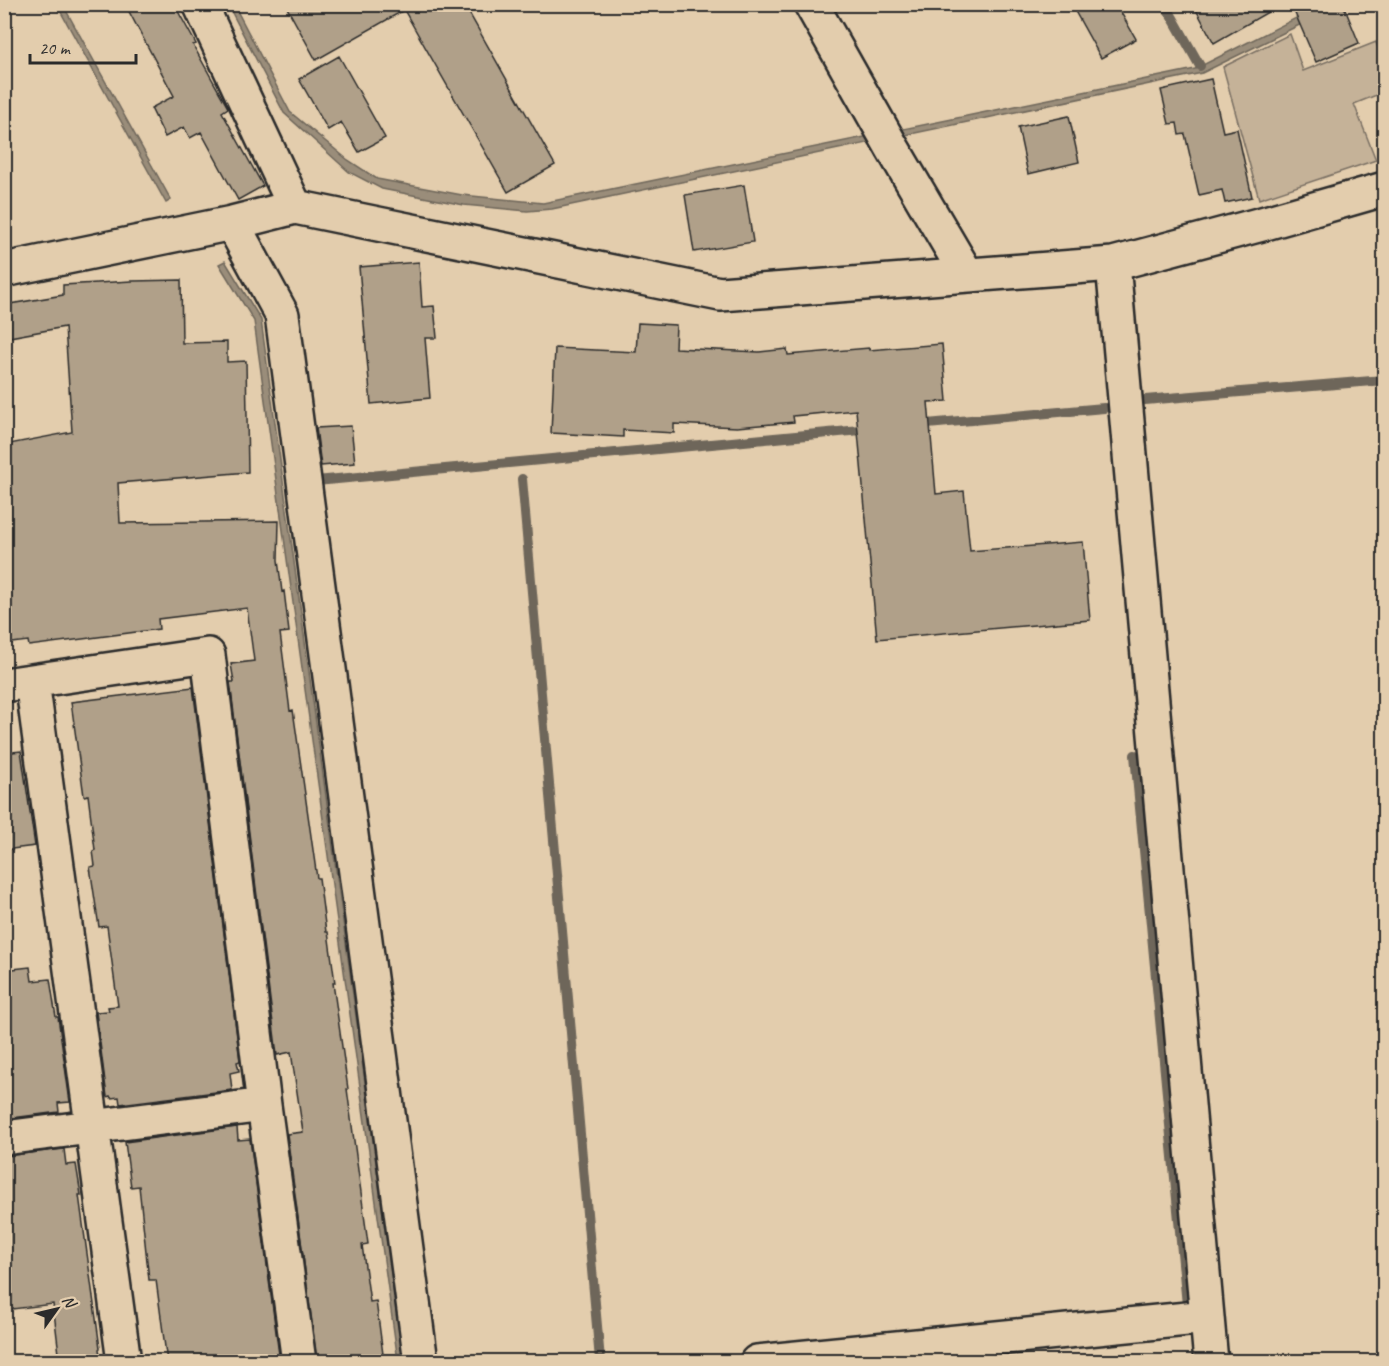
<svg xmlns="http://www.w3.org/2000/svg" width="1389" height="1366" viewBox="0 0 1389 1366" font-family="Caveat,sans-serif">
<style>
.green{fill:#c5b298;stroke:#786e62;stroke-width:1.5}
.water{fill:#9a8d7a;stroke:#6e665a;stroke-width:1.5}
.lines{fill:none;stroke-linecap:round;stroke-linejoin:round}
.stream{stroke:#6e665a;stroke-width:10}
.building{fill:#b0a089;stroke:#2b2b2b;stroke-width:1.5}
.minor-casing{stroke:#2b2b2b;stroke-width:38}
.minor{stroke:#e3cdad;stroke-width:33}
</style>
<rect width="100%" height="100%" fill="#e3cdad"/>
<filter id="ink" filterUnits="userSpaceOnUse"><feTurbulence type="fractalNoise" baseFrequency=".0167" numOctaves="2"/><feDisplacementMap in="SourceGraphic" scale="12" xChannelSelector="R" yChannelSelector="G"/><feConvolveMatrix kernelMatrix="1 2 1 2 8 2 1 2 1" color-interpolation-filters="sRGB"/></filter>
<g filter="url(#ink)">
<path class="green" d="M 1290,34 L 1303,71 L 1376,42 L 1384,66 L 1384,92 L 1354,104 L 1376,160 L 1259,199 L 1223,67 Z"/>
<path class="water" d="M 57,5 L 63,5 L 171,200 L 166,203 Z
M 228,5 L 234,5 L 290,112 L 348,160 L 377,179 L 462,195 L 543,203 L 1195,69 L 1322,5 L 1340,5 L 1202,73 L 552,209 L 527,211 L 464,205 L 382,189 L 349,172 L 284,113 Z
M 225,261 L 261,320 L 403,1361 L 398,1361 L 254,321 L 219,264 Z"/>
<g class="lines">
<path class="stream" d="M 1165,4 L 1200,66
M 1145,400 L 1384,380
M 916,425 L 1104,408
M 522,479 L 600,1360
M 316,481 L 871,429
M 1135,755 L 1187,1305"/>
</g>
<path class="building" d="M 125,4 L 174,4 L 196,44 L 193,45 L 228,108 L 222,112 L 263,186 L 238,200 L 201,132 L 190,138 L 184,127 L 165,137 L 151,108 L 174,96 Z
M 285,4 L 464,4 L 555,165 L 508,192 L 404,10 L 316,60 Z
M 1071,4 L 1116,4 L 1136,39 L 1101,58 Z
M 1193,4 L 1282,4 L 1214,43 Z
M 1291,4 L 1343,4 L 1359,43 L 1316,62 Z
M 339,56 L 385,138 L 359,152 L 341,122 L 328,130 L 299,79 Z
M 1211,79 L 1223,132 L 1237,129 L 1252,197 L 1225,203 L 1222,190 L 1199,195 L 1185,134 L 1179,135 L 1177,123 L 1169,124 L 1161,90 Z
M 1069,116 L 1079,162 L 1028,174 L 1018,127 Z
M 744,185 L 753,242 L 694,252 L 685,195 Z
M 419,262 L 422,307 L 434,306 L 437,338 L 425,338 L 430,398 L 371,404 L 359,267 Z
M 181,280 L 182,343 L 227,342 L 227,362 L 246,361 L 248,472 L 118,483 L 120,523 L 279,521 L 278,560 L 282,592 L 284,591 L 289,632 L 280,633 L 290,711 L 293,710 L 317,878 L 319,878 L 326,932 L 328,932 L 335,983 L 333,983 L 348,1089 L 347,1089 L 368,1244 L 362,1245 L 370,1302 L 376,1301 L 384,1362 L 317,1362 L 287,1134 L 303,1132 L 291,1052 L 277,1055 L 230,682 L 234,682 L 231,664 L 254,661 L 247,608 L 158,619 L 159,629 L 29,646 L 28,641 L 4,644 L 4,445 L 72,432 L 65,327 L 4,338 L 4,305 L 63,295 L 63,285 L 132,281 Z
M 638,323 L 676,325 L 675,348 L 759,352 L 787,349 L 788,355 L 869,348 L 869,350 L 942,344 L 947,401 L 928,402 L 936,494 L 964,491 L 970,551 L 1083,542 L 1090,620 L 877,639 L 856,410 L 793,416 L 794,422 L 737,427 L 674,424 L 674,433 L 623,430 L 623,437 L 551,433 L 555,348 L 636,352 Z
M 351,426 L 355,463 L 321,466 L 316,428 Z
M 193,687 L 240,1061 L 237,1062 L 239,1071 L 230,1073 L 232,1090 L 120,1104 L 119,1097 L 111,1098 L 110,1096 L 107,1097 L 96,1012 L 109,1011 L 108,1007 L 118,1006 L 107,926 L 99,927 L 90,867 L 95,866 L 93,851 L 95,850 L 88,795 L 84,796 L 71,702 Z
M 21,751 L 35,846 L 4,850 L 4,753 Z
M 30,967 L 32,981 L 50,979 L 56,1017 L 58,1017 L 70,1102 L 58,1103 L 59,1112 L 4,1119 L 4,1076 L 8,1075 L 4,1049 L 4,970 Z
M 237,1127 L 238,1140 L 250,1139 L 280,1362 L 167,1362 L 156,1280 L 149,1280 L 139,1186 L 131,1187 L 125,1142 Z
M 64,1149 L 66,1165 L 76,1164 L 81,1195 L 79,1195 L 100,1348 L 99,1349 L 101,1362 L 60,1362 L 53,1304 L 4,1310 L 4,1156 Z"/>
<g class="lines">
<defs>
<path id="minor" d="M 200,4 L 295,207
M 811,4 L 893,149 L 967,275
M 232,223 L 282,315 L 421,1362
M 1113,264 L 1211,1362
M 4,270 L 232,223 L 295,207 L 720,294 L 1113,264 L 1262,224 L 1384,189
M 32,681 L 124,1362
M 4,685 L 208,655 L 264,1105 L 299,1362
M 4,1138 L 264,1105
M 757,1362 L 1207,1317"/>
</defs>
<use href="#minor" class="minor-casing"/>
<use href="#minor" class="minor"/>
</g>
</g>
<rect width="1389" height="1366" fill="none" stroke="#e3cdad" stroke-width="24"/>
<rect x="12" y="12" width="1365" height="1342" fill="none" stroke="#2b2b2b" stroke-width="2" filter="url(#ink)"/>
<g transform="translate(57 1309) rotate(56)" stroke="#e3cdad" stroke-width="4.5" paint-order="stroke">
<path d="M0-4.5L10 22L0 15L-10 22Z" fill="#2b2b2b"/>
<text y="-9" font-size="16" font-weight="bold" text-anchor="middle" fill="#2b2b2b">N</text>
</g>
<path d="M30 54v9h106v-9" fill="none" stroke="#2b2b2b" stroke-width="3"/>
<text x="39" y="54" font-size="18" fill="#2b2b2b" stroke="#e3cdad" stroke-width="4.5" paint-order="stroke">20 m</text>
</svg>
